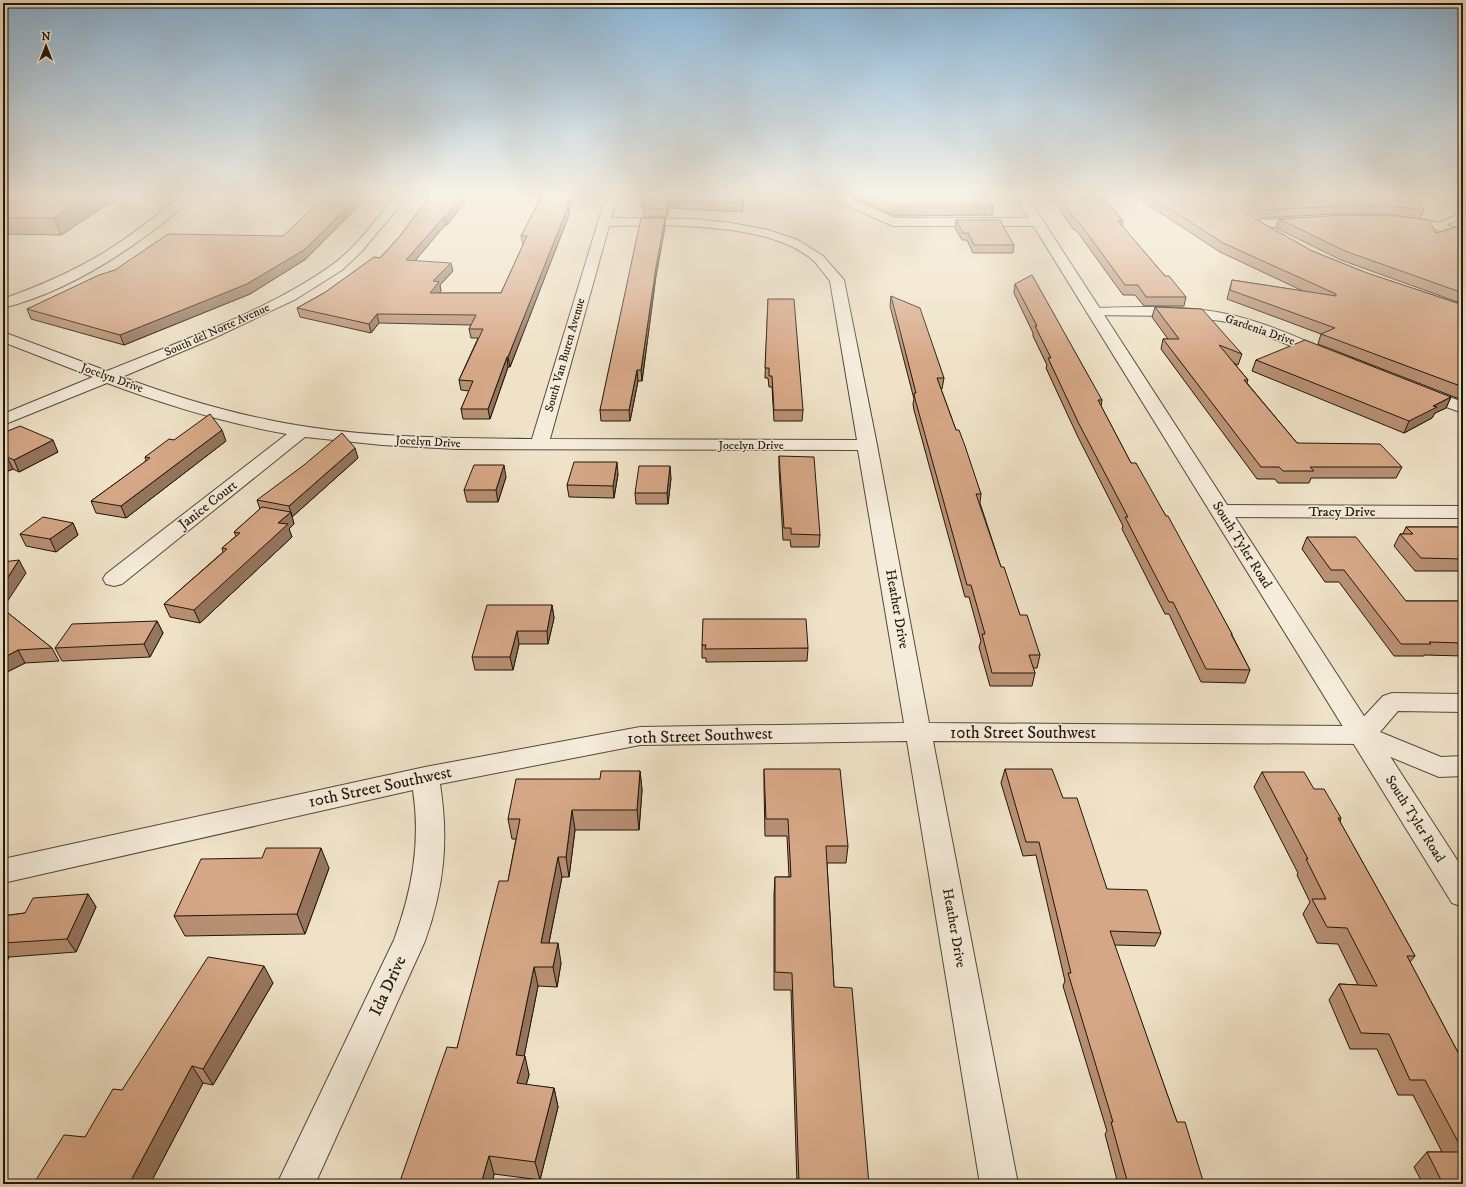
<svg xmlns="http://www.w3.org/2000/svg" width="1466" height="1187" viewBox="0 0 1466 1187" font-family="'IM FELL DW Pica',serif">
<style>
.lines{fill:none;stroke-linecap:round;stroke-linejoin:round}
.service-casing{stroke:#544a39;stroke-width:2}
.minor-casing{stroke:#544a39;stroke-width:2}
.tertiary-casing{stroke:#544a39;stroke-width:2}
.service{fill:#f5ecdb;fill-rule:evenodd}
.minor{fill:#f5ecdb;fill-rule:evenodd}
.tertiary{fill:#f5ecdb;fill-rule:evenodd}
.wall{fill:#b89073;stroke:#21170a}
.shaded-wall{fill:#96755e;stroke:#21170a}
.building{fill:#d6a786;stroke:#21170a}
.labels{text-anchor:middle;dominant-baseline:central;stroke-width:3;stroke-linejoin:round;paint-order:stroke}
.far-street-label{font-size:12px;fill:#21170a;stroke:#f5ecdb}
.street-label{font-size:14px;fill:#21170a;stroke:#f5ecdb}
.near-street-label{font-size:17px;fill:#21170a;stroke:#f5ecdb}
</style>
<rect width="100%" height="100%" fill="#efe2c7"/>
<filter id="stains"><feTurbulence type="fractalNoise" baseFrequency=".005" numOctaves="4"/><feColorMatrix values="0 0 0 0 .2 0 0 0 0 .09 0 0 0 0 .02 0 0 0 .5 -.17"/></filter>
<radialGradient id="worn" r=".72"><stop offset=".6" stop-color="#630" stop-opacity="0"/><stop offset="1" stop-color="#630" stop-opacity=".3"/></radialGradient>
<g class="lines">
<defs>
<path id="service" d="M 1460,213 L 1463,213 L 1463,218 L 1439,228 L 1436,228 L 1432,226 Z"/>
<path id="minor" d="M 182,196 L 195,196 C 189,204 177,211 169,218 C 122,256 63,293 3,308 L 3,299 C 39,286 75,271 108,250 C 134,234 158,214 182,196 Z
M 396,196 L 408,196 L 361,252 L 342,270 L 296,299 L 214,338 L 122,377 C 170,395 219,410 269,420 C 355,438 444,438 532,439 L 606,196 L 618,196 L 611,218 L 697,219 L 731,223 L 768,230 L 798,240 L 823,256 L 844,280 L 877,445 L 929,723 L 1355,726 L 1383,696 L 1392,693 L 1463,694 L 1463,712 L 1398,711 L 1380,732 L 1441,757 L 1463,756 L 1463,776 L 1439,777 L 1359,744 L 933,741 L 1018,1184 L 980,1184 L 907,741 L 640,745 L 440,784 C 449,841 444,887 425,941 L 315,1184 L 277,1184 L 394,940 C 412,891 421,843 413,790 L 3,883 L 3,859 L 425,767 L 640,727 L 904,723 L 858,450 L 456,449 L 382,445 L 305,437 L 122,584 L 114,586 L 106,584 L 103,579 L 106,574 L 287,434 C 225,423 166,405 107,383 L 3,425 L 3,414 L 93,377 L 3,342 L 3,332 L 107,371 C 180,341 268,311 332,265 C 357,247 376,219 396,196 ZM 663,225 C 708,227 780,229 815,262 C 820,268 825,275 830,281 L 857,440 L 550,439 L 609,226 Z
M 833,196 L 845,196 L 895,218 L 1037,218 L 1043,222 L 1037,226 L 893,226 L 835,200 Z
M 1402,216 L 1436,222 L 1463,230 L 1463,238 L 1434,229 L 1398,223 L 1396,220 L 1398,217 Z
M 1308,218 L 1312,219 L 1314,222 L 1312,225 L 1258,228 L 1252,224 L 1258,220 Z
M 1094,308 C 1137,307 1180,305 1222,313 C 1260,320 1296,337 1332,352 L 1334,355 L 1332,358 L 1320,358 L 1257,332 L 1222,321 L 1174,316 L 1089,315 L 1087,312 L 1089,309 Z
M 1421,387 L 1463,402 L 1463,413 L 1415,396 L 1413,392 L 1415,388 Z
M 1221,505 L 1463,506 L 1463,518 L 1221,517 L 1214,515 L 1211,511 L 1214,507 Z"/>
<path id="tertiary" d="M 1015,196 L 1027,196 L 1463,869 L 1463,907 L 1452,903 Z"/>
</defs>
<use href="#service" class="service-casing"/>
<use href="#minor" class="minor-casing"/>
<use href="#tertiary" class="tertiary-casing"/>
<use href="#service" class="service"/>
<use href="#minor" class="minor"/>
<use href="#tertiary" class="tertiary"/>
</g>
<path class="wall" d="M 3,196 L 120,196 L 61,235 L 3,234 Z
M 326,196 L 368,196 L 361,203 L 306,259 L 250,294 L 124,345 L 31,319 L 27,309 L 283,236 Z
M 430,196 L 467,196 L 464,200 L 464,203 L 447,225 L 445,225 L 415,261 L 453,271 L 440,285 L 441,291 L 439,293 L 501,293 L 523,245 L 521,236 L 542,196 L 572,196 L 572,202 L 569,211 L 569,215 L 510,367 L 508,367 L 490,419 L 463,419 L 461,409 L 469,391 L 461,390 L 459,380 L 478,338 L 471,338 L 469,329 L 471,325 L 379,323 L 371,333 L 300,317 L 297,308 L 324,293 L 380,258 L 400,236 Z
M 855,196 L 988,196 L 993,206 L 992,215 L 895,216 L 855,199 Z
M 1050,196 L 1102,196 L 1123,221 L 1122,226 L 1165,276 L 1186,297 L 1184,306 L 1144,306 L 1135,295 L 1123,295 L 1076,230 L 1074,230 Z
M 1135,196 L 1220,196 L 1261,222 L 1312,251 L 1367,273 L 1463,305 L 1463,400 L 1462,400 L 1318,344 L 1321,334 L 1227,299 L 1232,280 L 1303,291 L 1220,252 Z
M 1233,196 L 1415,196 L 1424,210 L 1420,219 L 1387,214 L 1335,214 L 1260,218 L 1231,200 Z
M 641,199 L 744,201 L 742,212 L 669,208 L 667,217 L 644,217 L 643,208 L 642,208 Z
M 665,218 L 665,227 L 656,276 L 642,381 L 638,381 L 630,421 L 601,421 L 600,410 Z
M 1279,219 L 1436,233 L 1463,229 L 1463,304 L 1341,260 L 1276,228 Z
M 956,220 L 1014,245 L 1013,253 L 973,253 L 967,240 L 962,240 L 955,228 Z
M 1015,284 L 1102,400 L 1101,406 L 1131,463 L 1166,516 L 1232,634 L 1232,635 L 1250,670 L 1245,683 L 1201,682 L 1169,614 L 1165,614 L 1122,529 L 1123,526 L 1077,435 L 1046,368 L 1047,365 L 1033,336 L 1033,333 L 1014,293 Z
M 891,296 L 944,378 L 942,389 L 941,389 L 956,430 L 981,494 L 980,503 L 1001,567 L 1020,615 L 1040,655 L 1037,668 L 1033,668 L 1035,673 L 1032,686 L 990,686 L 979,647 L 981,641 L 969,597 L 965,597 L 914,410 L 913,404 L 914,399 L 890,306 Z
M 768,299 L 803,410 L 802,421 L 774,421 L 772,387 L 769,387 L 768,378 L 765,378 Z
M 1155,307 L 1242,354 L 1238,365 L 1234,363 L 1248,380 L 1247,383 L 1297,443 L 1402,467 L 1396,478 L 1311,478 L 1309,483 L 1278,483 L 1275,479 L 1257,479 L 1161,349 L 1163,339 L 1168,339 L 1152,317 Z
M 1256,360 L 1451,397 L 1446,408 L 1435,413 L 1432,418 L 1404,433 L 1252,371 Z
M 3,433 L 58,452 L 19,472 L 13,469 L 3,473 Z
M 174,440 L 226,441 L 126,518 L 96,513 L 91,501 L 146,461 L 145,457 Z
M 779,456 L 820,535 L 819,547 L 791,547 L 790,540 L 783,540 L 779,468 Z
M 358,458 L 292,517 L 294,524 L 289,529 L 292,537 L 200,623 L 170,617 L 164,604 L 223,552 L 222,548 L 236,536 L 234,532 L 260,509 L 257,500 Z
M 618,474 L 614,498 L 569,497 L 567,485 Z
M 506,477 L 498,502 L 467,502 L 464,490 Z
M 671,478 L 668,504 L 636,504 L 635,493 Z
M 73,523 L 78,535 L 56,552 L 26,546 L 20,534 Z
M 1406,527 L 1463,527 L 1463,571 L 1415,571 L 1394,546 L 1400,534 L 1403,534 Z
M 1307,537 L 1406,601 L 1463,601 L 1463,656 L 1424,655 L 1424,656 L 1394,656 L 1339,582 L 1325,582 L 1302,549 Z
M 552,605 L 554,618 L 548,644 L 519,644 L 513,670 L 475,670 L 472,657 Z
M 3,609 L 52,648 L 59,661 L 25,663 L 3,674 Z
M 157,621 L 163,633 L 150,657 L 62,661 L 55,648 Z
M 702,645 L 808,648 L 807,661 L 706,662 L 706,658 L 702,658 Z
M 764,769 L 848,846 L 846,863 L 827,863 L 834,987 L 869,1184 L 797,1184 L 791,990 L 774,990 L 774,895 L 775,877 L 789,877 L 787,836 L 765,836 L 764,787 Z
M 1005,769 L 1063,798 L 1107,889 L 1161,933 L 1155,946 L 1114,945 L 1177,1122 L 1204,1184 L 1118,1184 L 1105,1134 L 1107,1131 L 1063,986 L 1065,981 L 1036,855 L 1023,856 L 1001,783 Z
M 640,771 L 642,790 L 639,830 L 575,830 L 569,877 L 562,877 L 549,943 L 561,963 L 557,987 L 538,986 L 524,1056 L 529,1075 L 526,1085 L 554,1088 L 558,1107 L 540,1180 L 494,1174 L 492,1184 L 399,1184 L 457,1048 L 508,881 L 516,839 L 512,839 L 508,819 L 600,779 Z
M 1262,772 L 1314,789 L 1341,818 L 1340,822 L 1415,956 L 1410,962 L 1463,1062 L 1463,1184 L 1423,1184 L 1414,1167 L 1427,1152 L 1442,1152 L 1413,1095 L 1398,1095 L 1377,1049 L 1350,1049 L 1329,1000 L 1339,984 L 1358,985 L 1338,944 L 1317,943 L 1303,914 L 1310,902 L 1297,875 L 1298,873 L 1254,787 Z
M 329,868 L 305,934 L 185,936 L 174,916 Z
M 88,894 L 96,907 L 76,952 L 9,957 L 3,970 L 3,916 L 25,913 Z
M 273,983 L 213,1085 L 203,1083 L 150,1184 L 35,1184 L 34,1183 L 85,1137 L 122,1090 Z"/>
<path class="shaded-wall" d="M 8,196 L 20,196 L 22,201 L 14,211 Z
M 90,196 L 120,196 L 61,235 L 54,218 Z
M 359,196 L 368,196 L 361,203 L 306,259 L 250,294 L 124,345 L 120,335 Z
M 460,196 L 467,196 L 464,200 L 464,203 L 447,225 L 446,217 Z
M 569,196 L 572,196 L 572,202 L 569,211 L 569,215 L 510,367 L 508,357 L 567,207 Z
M 743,196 L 744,201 L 742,212 L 742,203 Z
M 668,200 L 669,208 L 667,217 L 667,209 Z
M 444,217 L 445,225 L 408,269 L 406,260 Z
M 665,218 L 665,227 L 656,276 L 642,381 L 641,370 L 656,267 Z
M 451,263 L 453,271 L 440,285 L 441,291 L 431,302 L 430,293 L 433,281 Z
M 377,314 L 379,323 L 371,333 L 369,324 Z
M 507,357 L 508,367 L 490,419 L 488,409 Z
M 637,370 L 638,381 L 630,421 L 629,410 Z
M 1451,397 L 1446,408 L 1435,413 L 1432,418 L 1404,433 L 1409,421 L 1433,406 Z
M 222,430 L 226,441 L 126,518 L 121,506 Z
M 53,440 L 58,452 L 19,472 L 14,460 Z
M 355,448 L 358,458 L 292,517 L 289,506 Z
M 7,457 L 13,469 L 3,473 L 3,459 Z
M 617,462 L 618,474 L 614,498 L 613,486 Z
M 504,465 L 506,477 L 498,502 L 496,490 Z
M 670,466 L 671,478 L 668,504 L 667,493 Z
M 291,512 L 294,524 L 289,529 L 292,537 L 200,623 L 194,610 L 278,523 Z
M 73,523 L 78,535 L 56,552 L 50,539 Z
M 19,560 L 26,573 L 3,608 L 3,585 Z
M 552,605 L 554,618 L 548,644 L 547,631 Z
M 157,621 L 163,633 L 150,657 L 144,644 Z
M 517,631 L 519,644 L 513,670 L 510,657 Z
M 18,650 L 25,663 L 3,674 L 3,658 Z
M 640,771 L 642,790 L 639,830 L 637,810 Z
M 572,810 L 575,830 L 569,877 L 566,857 Z
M 321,848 L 329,868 L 305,934 L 297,914 Z
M 558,857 L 562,877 L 545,962 L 541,943 Z
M 88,894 L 96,907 L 76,952 L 67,939 Z
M 558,943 L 561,963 L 557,987 L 553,967 Z
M 3,949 L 9,957 L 3,970 Z
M 264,966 L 273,983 L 213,1085 L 203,1069 Z
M 534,967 L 538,986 L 524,1057 L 525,1056 L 529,1075 L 521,1102 L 517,1083 L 516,1055 Z
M 192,1066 L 203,1083 L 150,1184 L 129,1184 Z
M 554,1088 L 558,1107 L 540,1180 L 535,1162 Z
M 489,1156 L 494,1174 L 492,1184 L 481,1184 Z"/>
<path class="building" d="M 28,196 L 90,196 L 54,218 L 3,218 L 3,211 Z
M 326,196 L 359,196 L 304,250 L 247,284 L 120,335 L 27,309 L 99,275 L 115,270 L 168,234 L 283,236 Z
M 430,196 L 462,196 L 446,217 L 444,217 L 406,260 L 451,263 L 433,281 L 439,282 L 430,293 L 501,293 L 527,236 L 521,236 L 542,196 L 571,196 L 567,207 L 568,207 L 508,357 L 507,357 L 488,409 L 461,409 L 473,381 L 459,380 L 483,329 L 469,329 L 476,315 L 377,314 L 369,324 L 297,308 L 324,293 L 374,257 L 380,258 L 400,236 Z
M 642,196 L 743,196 L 742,203 L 668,200 L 667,209 L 643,208 L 645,199 L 641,199 Z
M 871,196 L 988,196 L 993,206 L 896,206 Z
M 1057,196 L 1102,196 L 1123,221 L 1118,221 L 1165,276 L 1169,276 L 1186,297 L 1146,297 L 1138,285 L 1125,285 L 1078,221 L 1076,221 Z
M 1150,196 L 1220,196 L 1261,222 L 1312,251 L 1367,273 L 1463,305 L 1463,387 L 1321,334 L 1335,328 L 1230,290 L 1232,280 L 1336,296 L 1336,294 L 1223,243 Z
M 1240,196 L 1415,196 L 1424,210 L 1390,206 L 1338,206 L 1263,210 Z
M 1345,215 L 1398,216 L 1429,220 L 1436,233 L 1455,227 L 1463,229 L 1463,293 L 1345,251 L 1279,219 Z
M 641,218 L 665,218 L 656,267 L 641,370 L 637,370 L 629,410 L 600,410 Z
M 956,220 L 1000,220 L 1014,245 L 974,245 L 968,233 L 963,233 Z
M 1032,275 L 1102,400 L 1098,400 L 1131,463 L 1136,463 L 1166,516 L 1168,516 L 1232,634 L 1231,634 L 1250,670 L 1206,669 L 1173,602 L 1169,602 L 1125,517 L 1128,517 L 1079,424 L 1048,358 L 1051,358 L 1035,326 L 1037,326 L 1015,284 Z
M 891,296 L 920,308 L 944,378 L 937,378 L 956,430 L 959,430 L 965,446 L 981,494 L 976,494 L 1001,567 L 1004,567 L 1020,615 L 1027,615 L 1040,655 L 1029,655 L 1035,673 L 992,673 L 982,634 L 985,634 L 971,585 L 967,585 L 915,399 L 914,393 L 916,393 Z
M 768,299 L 794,299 L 803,410 L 774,410 L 772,376 L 769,376 L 769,368 L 765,368 Z
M 1155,307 L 1202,309 L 1242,354 L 1219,345 L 1248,380 L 1244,380 L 1297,443 L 1380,444 L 1402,467 L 1310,467 L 1314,471 L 1283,471 L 1279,467 L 1261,467 L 1163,339 L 1179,339 Z
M 1305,340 L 1451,397 L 1433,406 L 1437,407 L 1409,421 L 1256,360 Z
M 210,414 L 222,430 L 121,506 L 91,501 L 150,458 L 145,457 L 169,439 L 174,440 Z
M 20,426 L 53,440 L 14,460 L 7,457 L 3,459 L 3,433 Z
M 342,433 L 355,448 L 289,506 L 257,500 L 304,465 Z
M 779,456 L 814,457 L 820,535 L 791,534 L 791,528 L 784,528 Z
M 574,462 L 617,462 L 613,486 L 567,485 Z
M 474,465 L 504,465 L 496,490 L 464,490 Z
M 639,466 L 670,466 L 667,493 L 635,493 Z
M 262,507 L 291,512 L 278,523 L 288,524 L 194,610 L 164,604 L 227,549 L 222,548 L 240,533 L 234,532 Z
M 43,517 L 73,523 L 50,539 L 20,534 Z
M 1406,527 L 1463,527 L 1463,559 L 1421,558 L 1400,534 L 1413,534 Z
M 1307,537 L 1356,537 L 1406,601 L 1463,601 L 1463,643 L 1429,642 L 1431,644 L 1401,644 L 1344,570 L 1331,570 Z
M 19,560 L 3,585 L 3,562 Z
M 487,605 L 552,605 L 547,631 L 517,631 L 510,657 L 472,657 Z
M 3,609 L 52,648 L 18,650 L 3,658 Z
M 703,619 L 806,619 L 808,648 L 705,649 L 706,645 L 702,645 Z
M 157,621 L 144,644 L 55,648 L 72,624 Z
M 764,769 L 840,769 L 848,846 L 826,846 L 834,987 L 852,988 L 869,1184 L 799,1184 L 792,973 L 775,972 L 775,877 L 791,877 L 788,819 L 766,819 Z
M 1005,769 L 1052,769 L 1063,798 L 1077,798 L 1107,889 L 1147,890 L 1161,933 L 1110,931 L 1177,1122 L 1185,1122 L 1204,1184 L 1128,1184 L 1111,1122 L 1113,1122 L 1068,973 L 1071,973 L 1039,842 L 1026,842 Z
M 601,771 L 640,771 L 637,810 L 572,810 L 566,857 L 558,857 L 541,943 L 558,943 L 553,967 L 534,967 L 516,1055 L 525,1056 L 517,1083 L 554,1088 L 535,1162 L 489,1156 L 481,1184 L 399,1184 L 447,1047 L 457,1048 L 499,881 L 508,881 L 520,819 L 508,819 L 516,779 L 600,779 Z
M 1262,772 L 1304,772 L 1314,789 L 1324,789 L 1341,818 L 1338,818 L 1415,956 L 1407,956 L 1463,1062 L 1463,1151 L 1425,1080 L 1410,1080 L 1389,1034 L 1361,1033 L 1339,984 L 1377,986 L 1347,928 L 1327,927 L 1312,899 L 1326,899 L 1306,859 L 1308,859 Z
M 266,848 L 321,848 L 297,914 L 174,916 L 201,859 L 262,858 Z
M 88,894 L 67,939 L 3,943 L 3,916 L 25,913 L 33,898 Z
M 208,957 L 264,966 L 203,1069 L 192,1066 L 129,1184 L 42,1184 L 34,1183 L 64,1135 L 85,1137 L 113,1089 L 122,1090 Z
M 1427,1152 L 1463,1152 L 1463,1184 L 1443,1184 Z"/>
<linearGradient id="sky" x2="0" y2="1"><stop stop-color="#8bb6d8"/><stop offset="0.54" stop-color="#f8f2e6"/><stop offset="1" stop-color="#f8f2e6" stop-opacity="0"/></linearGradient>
<rect width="1466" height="362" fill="url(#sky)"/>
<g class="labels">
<g class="far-street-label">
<text transform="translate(217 330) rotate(-24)">South del Norte Avenue</text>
<text transform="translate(1260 330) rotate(19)">Gardenia Drive</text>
<text transform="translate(565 355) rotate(-74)">South Van Buren Avenue</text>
<text transform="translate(112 378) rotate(20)">Jocelyn Drive</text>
<text transform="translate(428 442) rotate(3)">Jocelyn Drive</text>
<text x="751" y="445">Jocelyn Drive</text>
</g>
<g class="street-label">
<text transform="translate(208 505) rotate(-38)">Janice Court</text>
<text x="1342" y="512">Tracy Drive</text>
<text transform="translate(1242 545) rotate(58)">South Tyler Road</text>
<text transform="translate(897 609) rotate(80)">Heather Drive</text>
<text transform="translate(1415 819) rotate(58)">South Tyler Road</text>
<text transform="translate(954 928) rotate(80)">Heather Drive</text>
</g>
<g class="near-street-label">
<text x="1023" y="733">10th Street Southwest</text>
<text transform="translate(700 736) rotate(-2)">10th Street Southwest</text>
<text transform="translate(380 787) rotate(-12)">10th Street Southwest</text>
<text transform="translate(388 986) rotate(-65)">Ida Drive</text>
</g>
</g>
<rect width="1466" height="1187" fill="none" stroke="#efe2c7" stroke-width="16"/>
<rect x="4" y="4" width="1458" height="1179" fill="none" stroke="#21170a" stroke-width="2"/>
<rect x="8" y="8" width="1450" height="1171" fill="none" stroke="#21170a"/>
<g transform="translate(46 46)" stroke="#f5ecdb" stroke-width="3" paint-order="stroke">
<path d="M0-3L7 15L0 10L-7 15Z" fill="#21170a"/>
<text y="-6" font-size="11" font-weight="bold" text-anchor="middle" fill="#21170a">N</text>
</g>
<rect width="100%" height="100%" filter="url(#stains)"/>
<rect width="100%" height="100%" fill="url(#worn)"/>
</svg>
